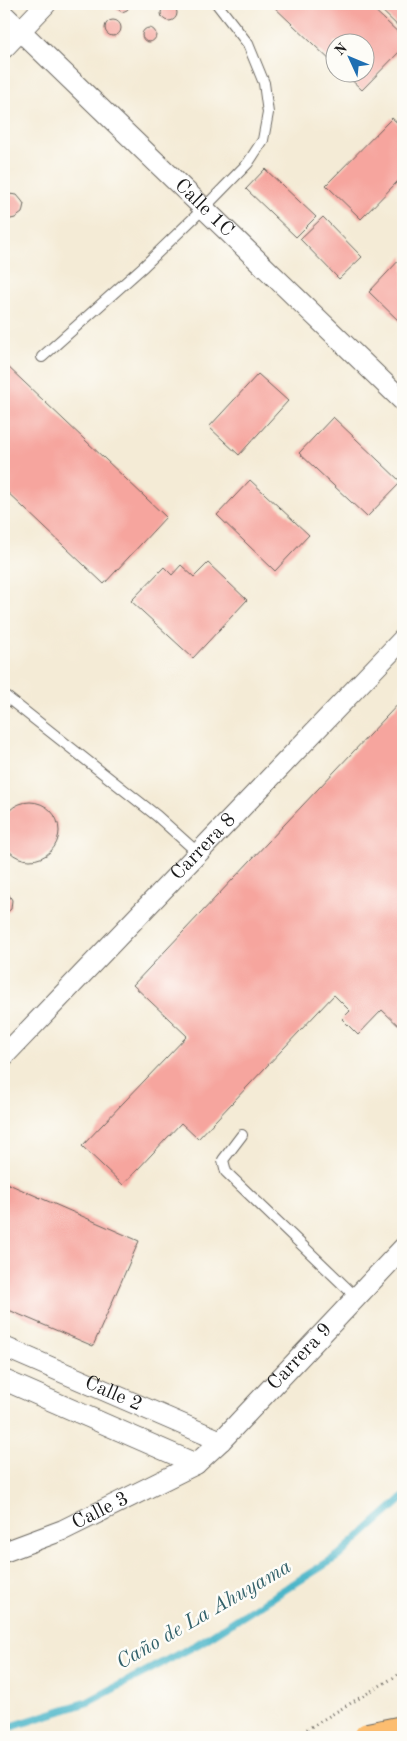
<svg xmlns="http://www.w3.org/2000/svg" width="407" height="1741" viewBox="0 0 407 1741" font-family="'Old Standard TT',serif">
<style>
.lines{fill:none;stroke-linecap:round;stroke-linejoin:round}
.stream{stroke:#4cb6c9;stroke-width:8}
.building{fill:#f6a59e}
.service-casing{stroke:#68645d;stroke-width:12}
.minor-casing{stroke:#68645d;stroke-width:22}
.path{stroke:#68645d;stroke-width:3;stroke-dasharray:1 4;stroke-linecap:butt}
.service{stroke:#fff;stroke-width:10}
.minor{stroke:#fff;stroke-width:20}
.trunk-bridge-casing{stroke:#68645d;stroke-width:30;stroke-linecap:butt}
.trunk-bridge{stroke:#fcbd6f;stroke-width:28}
.labels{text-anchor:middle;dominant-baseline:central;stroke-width:5;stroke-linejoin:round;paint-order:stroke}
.street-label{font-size:20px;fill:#1c1c1c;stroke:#fdfcf7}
.water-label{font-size:21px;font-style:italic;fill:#32616a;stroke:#fdfcf7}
</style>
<rect width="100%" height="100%" fill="#fdfcf7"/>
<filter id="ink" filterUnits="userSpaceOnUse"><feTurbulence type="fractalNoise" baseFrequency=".02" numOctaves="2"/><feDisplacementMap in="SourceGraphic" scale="10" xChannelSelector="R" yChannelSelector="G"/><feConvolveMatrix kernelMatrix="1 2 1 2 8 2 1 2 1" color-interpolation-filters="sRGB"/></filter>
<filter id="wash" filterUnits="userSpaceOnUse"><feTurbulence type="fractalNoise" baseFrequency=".0096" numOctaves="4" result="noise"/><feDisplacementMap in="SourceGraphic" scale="20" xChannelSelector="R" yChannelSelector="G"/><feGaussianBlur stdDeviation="1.12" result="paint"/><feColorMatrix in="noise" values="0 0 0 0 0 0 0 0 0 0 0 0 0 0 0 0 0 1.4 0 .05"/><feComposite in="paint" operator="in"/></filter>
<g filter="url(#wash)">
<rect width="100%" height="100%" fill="#f4ebd6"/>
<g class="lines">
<path class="stream" d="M 4,1729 L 88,1702 L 198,1644 L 338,1556 L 403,1498"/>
</g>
<g id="blocks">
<path class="building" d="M 115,4 L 130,4 L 130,6 L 127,10 L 122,12 L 116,8 Z
M 271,4 L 368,4 L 403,37 L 403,48 L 362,90 L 343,72 L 364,72 L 364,42 L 334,42 L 334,64 Z
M 375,4 L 403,4 L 403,31 Z
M161 13a8 8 0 1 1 16 0a8 8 0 1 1-16 0Z
M105 28a8 8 0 1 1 16 0a8 8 0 1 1-16 0Z
M142 35a7 7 0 1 1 14 0a7 7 0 1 1-14 0Z
M 392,118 L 403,128 L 403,183 L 400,179 L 361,219 L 326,185 Z
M 265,169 L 316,217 L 296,237 L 246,189 Z
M 9,194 L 17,195 L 22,201 L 24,204 L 22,213 L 15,218 L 11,219 L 4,216 L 4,197 Z
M 323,217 L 362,257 L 339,279 L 300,239 Z
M 403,256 L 403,325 L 369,292 Z
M 4,363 L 166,517 L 104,584 L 4,489 Z
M 258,374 L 288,401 L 239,455 L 209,427 Z
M 333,417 L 401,482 L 367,517 L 299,453 Z
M 250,480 L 309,535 L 275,571 L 217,515 Z
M 208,563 L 247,600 L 193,658 L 131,601 L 164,567 L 172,575 L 181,565 L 194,577 Z
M 403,699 L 403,1030 L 382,1010 L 358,1035 L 342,1019 L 350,1011 L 334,995 L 198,1139 L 181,1123 L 123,1185 L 82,1146 L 187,1036 L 133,985 Z
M1 831a29 29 0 1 1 58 0a29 29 0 1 1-58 0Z
M 4,889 L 8,893 L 12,900 L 11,909 L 4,915 Z
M 4,1182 L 139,1241 L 93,1346 L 4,1308 Z"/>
</g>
</g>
<g filter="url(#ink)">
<use href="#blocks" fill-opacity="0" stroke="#68645d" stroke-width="1"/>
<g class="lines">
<defs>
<path id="service" d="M 42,357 L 144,266 L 204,208 L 248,163 L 263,140 L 268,113 L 264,83 L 248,44 L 217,4
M 4,695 L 157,816 L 198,853
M 242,1135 L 223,1160 L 226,1172 L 357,1298"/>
<g id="minor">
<path id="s1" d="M 4,15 L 403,401"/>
<path d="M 4,48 L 46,4"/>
<path id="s2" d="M 4,1056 L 403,639"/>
<path id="s3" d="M 4,1347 L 221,1441"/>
<path d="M 4,1380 L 196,1464"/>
<path id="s4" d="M 4,1552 L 63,1530 L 196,1464 L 221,1441 L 403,1248"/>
</g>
</defs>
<use href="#service" class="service-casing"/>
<use href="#minor" class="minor-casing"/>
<path class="path" d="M 294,1737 L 403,1672"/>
<use href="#service" class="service"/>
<use href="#minor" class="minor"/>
<defs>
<path id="trunk-bridge" d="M 368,1737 L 403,1730"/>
</defs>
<use href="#trunk-bridge" class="trunk-bridge-casing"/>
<use href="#trunk-bridge" class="trunk-bridge"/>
</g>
</g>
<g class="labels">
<g class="street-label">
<text stroke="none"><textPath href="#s1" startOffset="278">Calle 1C</textPath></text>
<text stroke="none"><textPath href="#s2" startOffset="289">Carrera 8</textPath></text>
<text stroke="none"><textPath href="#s4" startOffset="361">Carrera 9</textPath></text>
<text stroke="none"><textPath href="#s3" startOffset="119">Calle 2</textPath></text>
<text stroke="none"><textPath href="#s4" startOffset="105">Calle 3</textPath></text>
</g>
<g class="water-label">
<text transform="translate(204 1615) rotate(-30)">Caño de La Ahuyama</text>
</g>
</g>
<rect width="407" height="1741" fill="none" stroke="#fdfcf7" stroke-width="20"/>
<g transform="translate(350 58) rotate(314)"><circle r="24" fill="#fdfcf7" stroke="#a3a29f"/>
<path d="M0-4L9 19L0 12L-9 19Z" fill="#1f6fb2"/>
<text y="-8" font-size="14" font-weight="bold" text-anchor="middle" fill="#1c1c1c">N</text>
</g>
</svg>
